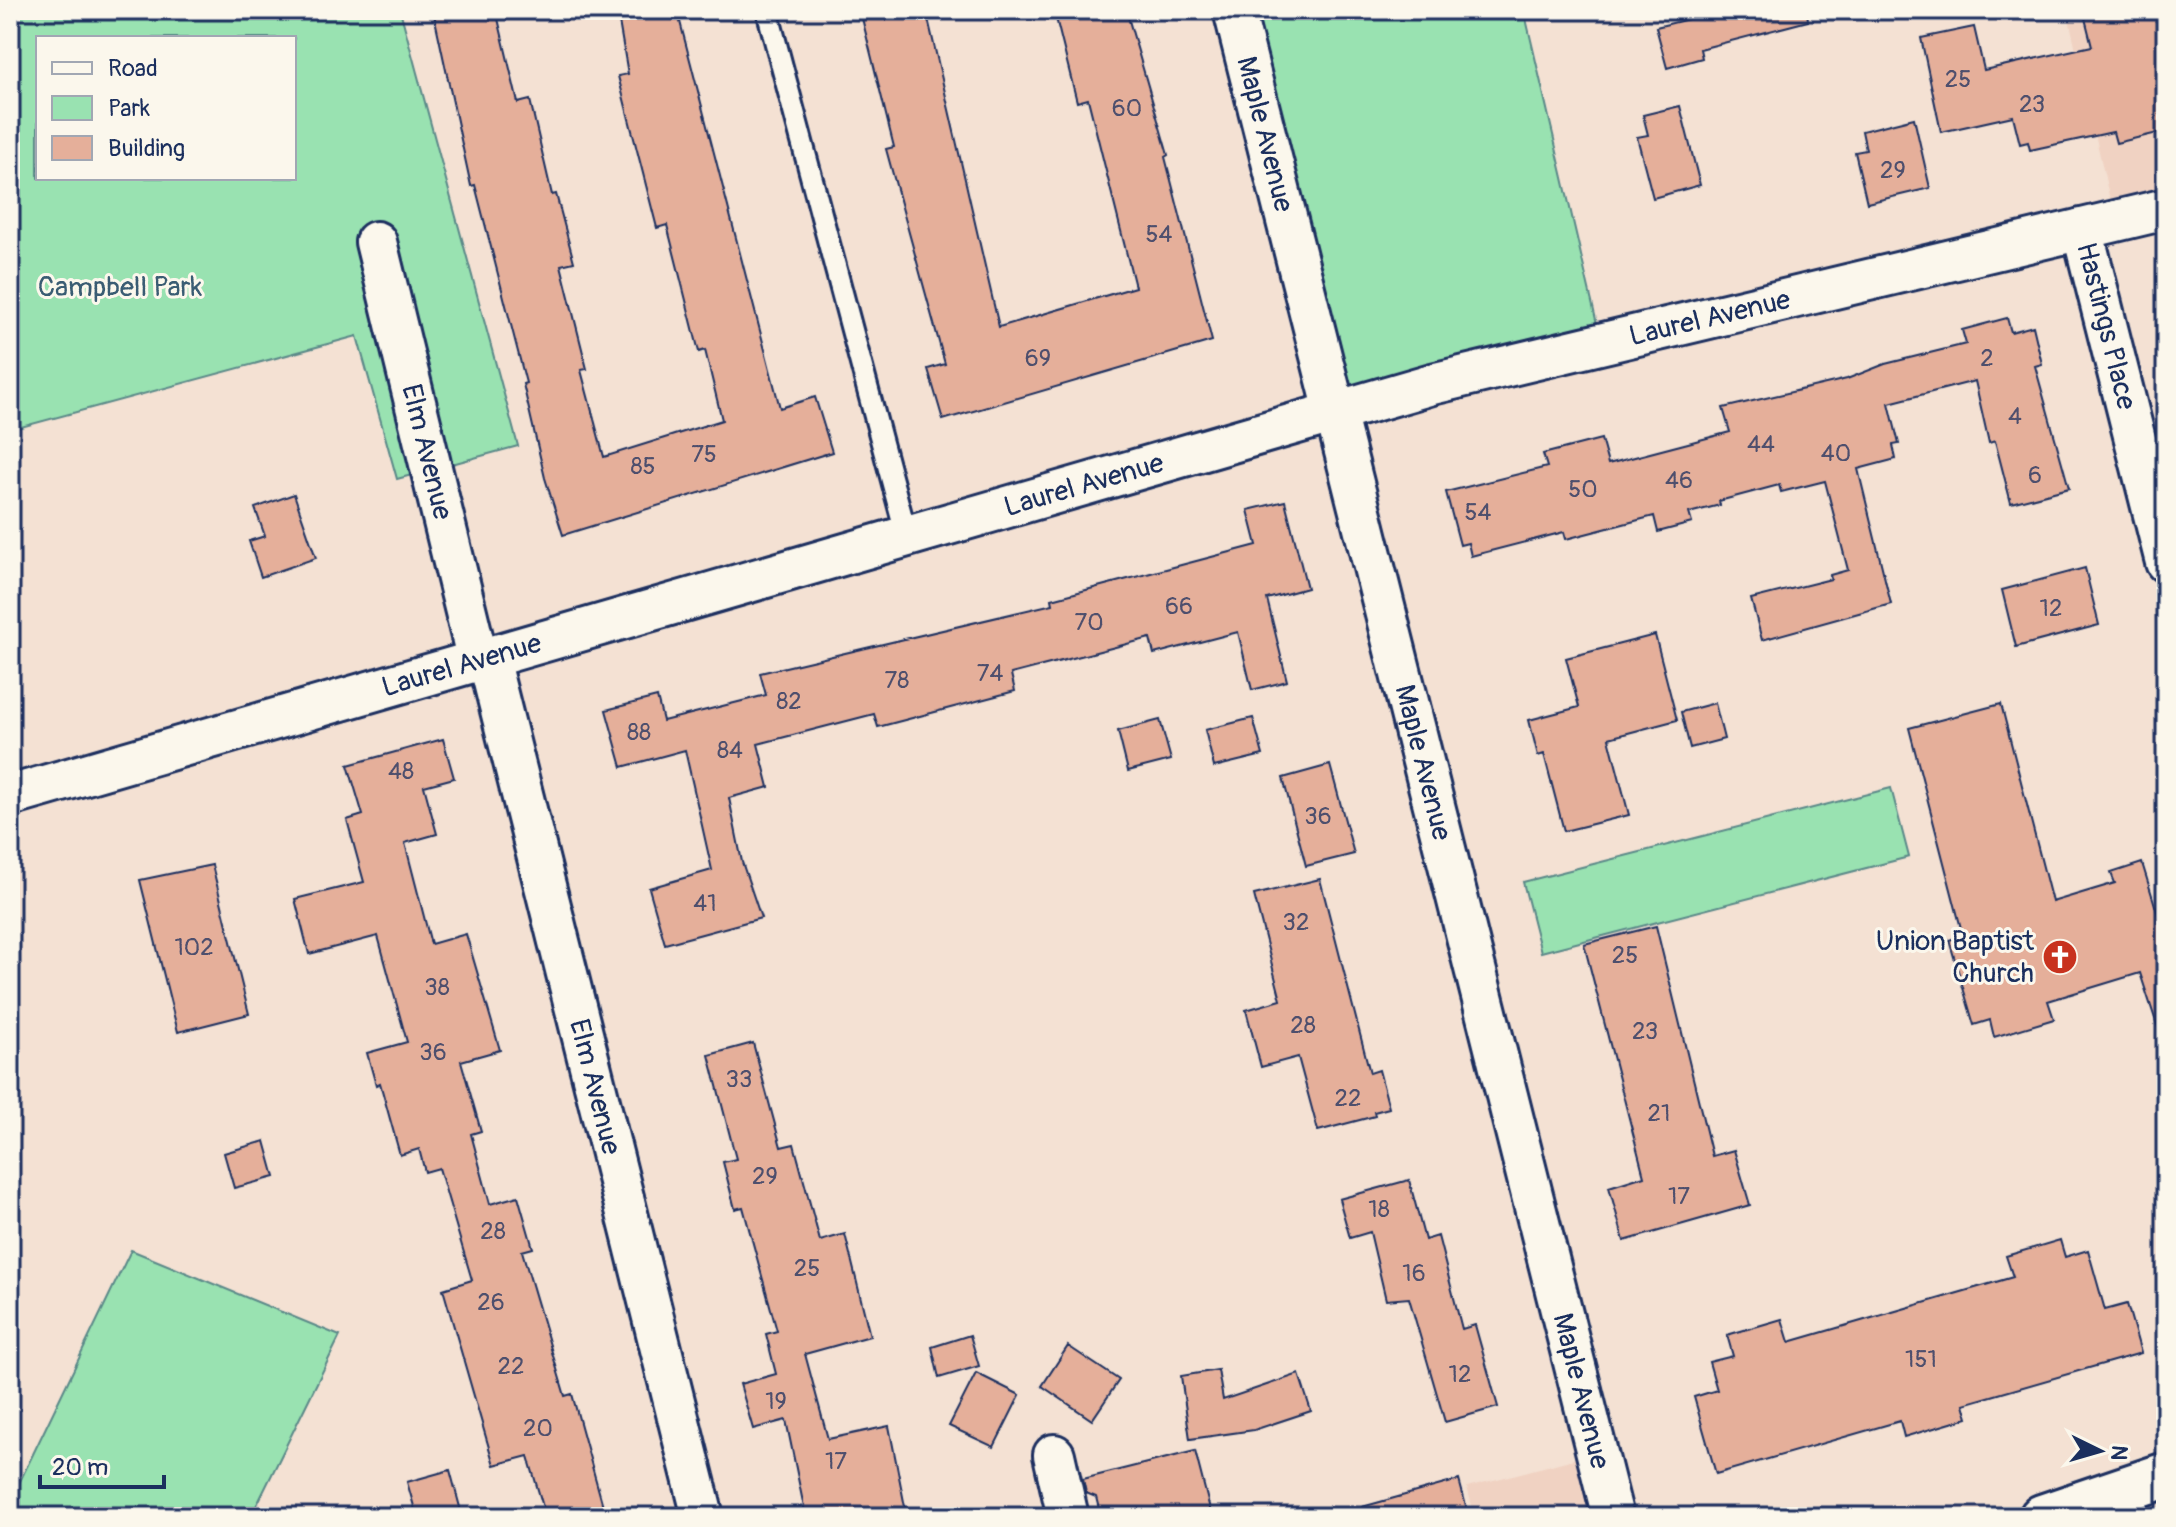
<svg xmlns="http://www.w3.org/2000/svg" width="2176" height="1527" viewBox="0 0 2176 1527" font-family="Pangolin,sans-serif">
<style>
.built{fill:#f0d2c2}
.green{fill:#99e2b1;stroke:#5a8888;stroke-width:2;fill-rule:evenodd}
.building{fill:#e5af9a;stroke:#1b2f5e;stroke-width:2}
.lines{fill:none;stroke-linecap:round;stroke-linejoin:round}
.lane-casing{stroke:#1b2f5e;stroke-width:26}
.street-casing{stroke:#1b2f5e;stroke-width:46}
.secondary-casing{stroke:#1b2f5e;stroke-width:50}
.lane{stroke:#fbf7ec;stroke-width:20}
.street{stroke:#fbf7ec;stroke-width:40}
.secondary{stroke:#fbf7ec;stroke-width:44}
.labels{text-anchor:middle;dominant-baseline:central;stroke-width:6;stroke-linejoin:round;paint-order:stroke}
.number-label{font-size:24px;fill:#4e4f6d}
.street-label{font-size:28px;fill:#1b2f5e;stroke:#fbf7ec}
.park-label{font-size:28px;fill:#3a5c73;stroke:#fbf7ec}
.poi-label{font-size:28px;fill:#1b2f5e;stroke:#fbf7ec;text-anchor:end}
</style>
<rect width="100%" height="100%" fill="#f4e1d3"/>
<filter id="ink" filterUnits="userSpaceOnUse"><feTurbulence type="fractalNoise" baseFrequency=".0125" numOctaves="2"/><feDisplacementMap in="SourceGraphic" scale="16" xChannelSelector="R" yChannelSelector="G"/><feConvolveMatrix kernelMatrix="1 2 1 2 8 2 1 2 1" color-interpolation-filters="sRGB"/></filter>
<g filter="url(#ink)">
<path class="built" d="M 2067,10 L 2166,10 L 2166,219 L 2117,231 Z
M 1604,1451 L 1622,1517 L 1475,1517 L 1467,1487 Z"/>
<path class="green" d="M 10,10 L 400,10 L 518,446 L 397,479 L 357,336 L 10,430 ZM 38,38 L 294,38 L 294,178 L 38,178 Z
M 1245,10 L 1524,10 L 1600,337 L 1339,404 Z
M 1891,788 L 1909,857 L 1541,952 L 1523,882 Z
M 131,1250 L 340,1336 L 251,1517 L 10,1517 L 10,1502 Z"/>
<path class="building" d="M 433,10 L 496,10 L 518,103 L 530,100 L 552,195 L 556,194 L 574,262 L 561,265 L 587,369 L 581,370 L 604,457 L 722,420 L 705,350 L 699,352 L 667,225 L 657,228 L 618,76 L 628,74 L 617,10 L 677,10 L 780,408 L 815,397 L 832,452 L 563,535 L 545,478 L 523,384 L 526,383 L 475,185 L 471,186 Z
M 860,10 L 926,10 L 999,327 L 1135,287 L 1088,99 L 1077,102 L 1054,10 L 1126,10 L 1168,155 L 1165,157 L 1212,341 L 943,420 L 928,369 L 945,364 L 886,149 L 894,147 Z
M 1704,10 L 1807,10 L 1808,21 L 1700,49 L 1702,58 L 1667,68 L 1656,27 L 1705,15 Z
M 2083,10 L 2166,10 L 2166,131 L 2116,143 L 2113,132 L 2030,150 L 2028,142 L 2020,144 L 2013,116 L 1941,132 L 1921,38 L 1974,27 L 1984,70 L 2092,46 Z
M 1680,106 L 1700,185 L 1653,198 L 1637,137 L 1648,135 L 1643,115 Z
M 1914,118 L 1930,188 L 1867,203 L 1855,152 L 1866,150 L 1862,131 Z
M 2007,318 L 2011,332 L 2033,326 L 2042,364 L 2035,366 L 2069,488 L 2011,503 L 1995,441 L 1989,443 L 1975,381 L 1889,403 L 1899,444 L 1893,445 L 1896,459 L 1858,469 L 1891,604 L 1762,640 L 1751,599 L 1831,579 L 1830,575 L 1848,570 L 1825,481 L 1781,492 L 1779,485 L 1719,501 L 1720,505 L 1689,513 L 1692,523 L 1658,532 L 1654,516 L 1566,539 L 1564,532 L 1471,556 L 1468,543 L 1460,545 L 1446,492 L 1547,467 L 1543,454 L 1601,439 L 1608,464 L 1730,432 L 1723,408 L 1847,379 L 1885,364 L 1966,344 L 1962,330 Z
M 294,494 L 316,558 L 261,577 L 249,541 L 265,536 L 255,508 Z
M 1285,501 L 1307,588 L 1267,599 L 1287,681 L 1252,690 L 1238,632 L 1154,654 L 1150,638 L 1011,674 L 1015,691 L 878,727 L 874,714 L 758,744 L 769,787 L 729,798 L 742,862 L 761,918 L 665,944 L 649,888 L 712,870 L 685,750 L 622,767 L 606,710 L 657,697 L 663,721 L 766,695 L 760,673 L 1053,604 L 1052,599 L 1257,545 L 1248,510 Z
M 2085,568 L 2099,625 L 2016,647 L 2002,590 Z
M 1655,635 L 1677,720 L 1609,738 L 1629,815 L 1564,831 L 1544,754 L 1538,756 L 1529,720 L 1579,707 L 1566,658 Z
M 1715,703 L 1724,739 L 1690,748 L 1681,712 Z
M 2001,704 L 2052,902 L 2115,883 L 2111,873 L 2142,863 L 2166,941 L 2166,1033 L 2160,1034 L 2140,973 L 2048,1001 L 2054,1019 L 1994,1037 L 1990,1020 L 1974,1025 L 1949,940 L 1963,936 L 1909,728 Z
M 1253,718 L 1263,755 L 1214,767 L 1205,730 Z
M 1160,720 L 1171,760 L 1128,771 L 1118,731 Z
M 443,739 L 454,778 L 424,786 L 437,834 L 405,843 L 431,944 L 466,934 L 500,1050 L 461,1061 L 481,1131 L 471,1134 L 490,1204 L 518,1196 L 533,1248 L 522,1251 L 565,1396 L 572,1394 L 606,1517 L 546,1517 L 528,1456 L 494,1465 L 443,1289 L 472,1280 L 439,1168 L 425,1172 L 419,1149 L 400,1155 L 380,1083 L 376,1085 L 367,1053 L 407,1042 L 378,936 L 309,954 L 295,899 L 364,882 L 347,820 L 363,815 L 348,765 Z
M 1330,765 L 1354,854 L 1306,866 L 1283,778 Z
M 212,865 L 249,1014 L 178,1032 L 140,880 Z
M 1320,879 L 1370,1073 L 1379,1070 L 1389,1108 L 1374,1112 L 1375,1116 L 1318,1131 L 1298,1057 L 1261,1067 L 1246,1010 L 1281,1000 L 1254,895 Z
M 1656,926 L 1712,1156 L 1734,1150 L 1750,1205 L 1624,1241 L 1609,1187 L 1644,1176 L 1584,944 Z
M 753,1043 L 781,1147 L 794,1144 L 820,1241 L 845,1234 L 870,1336 L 805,1354 L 828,1439 L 889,1426 L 907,1517 L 806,1517 L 786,1420 L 753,1429 L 740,1384 L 776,1374 L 766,1334 L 777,1331 L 743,1207 L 735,1209 L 723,1162 L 736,1159 L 709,1055 Z
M 265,1141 L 275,1177 L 234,1188 L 224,1153 Z
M 1409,1180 L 1425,1240 L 1438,1236 L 1462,1329 L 1475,1325 L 1498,1407 L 1445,1422 L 1409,1298 L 1386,1300 L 1370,1232 L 1350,1238 L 1339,1199 Z
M 2060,1240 L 2065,1257 L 2088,1250 L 2105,1310 L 2127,1304 L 2141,1353 L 1964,1404 L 1968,1418 L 1904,1437 L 1900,1421 L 1716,1474 L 1694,1397 L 1717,1390 L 1709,1362 L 1733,1356 L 1727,1335 L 1782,1319 L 1789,1342 L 2013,1277 L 2006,1256 Z
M 970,1335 L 979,1366 L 939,1378 L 932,1347 Z
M 1068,1346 L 1119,1380 L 1092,1420 L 1042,1386 Z
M 1218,1370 L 1223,1400 L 1299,1374 L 1311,1411 L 1254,1430 L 1190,1439 L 1181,1376 Z
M 976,1373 L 1020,1395 L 994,1447 L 949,1426 Z
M 1195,1451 L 1212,1517 L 1101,1517 L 1096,1497 L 1086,1493 L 1083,1479 Z
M 450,1470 L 461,1511 L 439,1517 L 417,1517 L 407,1482 Z
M 1459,1480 L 1469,1517 L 1364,1517 L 1362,1507 Z"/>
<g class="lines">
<defs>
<path id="lane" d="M 767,10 L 907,537"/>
<g id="street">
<path id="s1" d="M 1234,10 L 1613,1517"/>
<path id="s2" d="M 2082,229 L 2166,562"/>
<path id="s3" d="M 376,242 L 478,661"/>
<path id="s4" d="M 488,658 L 703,1517"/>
<path id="s5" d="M 10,796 L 1432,384 L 2166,209"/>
<path d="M 1054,1455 L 1068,1517"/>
</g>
<path id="secondary" d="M 2042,1517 L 2166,1475"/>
</defs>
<use href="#lane" class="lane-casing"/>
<use href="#street" class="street-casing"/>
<use href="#secondary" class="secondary-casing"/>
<use href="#lane" class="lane"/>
<use href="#street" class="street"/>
<use href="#secondary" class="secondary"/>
</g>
</g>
<defs>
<symbol id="church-disc" viewBox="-11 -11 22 22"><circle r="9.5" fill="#c8321e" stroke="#fbf7ec"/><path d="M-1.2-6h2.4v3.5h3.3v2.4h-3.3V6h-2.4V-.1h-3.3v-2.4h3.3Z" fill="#fff"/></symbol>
</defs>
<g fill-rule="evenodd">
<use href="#church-disc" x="2040" y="937" width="40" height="40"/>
</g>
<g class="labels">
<g class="number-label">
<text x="1958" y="79">25</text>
<text x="2032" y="104">23</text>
<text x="1127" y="108">60</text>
<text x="1893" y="170">29</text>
<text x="1159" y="234">54</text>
<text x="1038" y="358">69</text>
<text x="1987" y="358">2</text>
<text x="2015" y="416">4</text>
<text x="1761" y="444">44</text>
<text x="1836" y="453">40</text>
<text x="704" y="454">75</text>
<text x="643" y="466">85</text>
<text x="2035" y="475">6</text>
<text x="1679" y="480">46</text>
<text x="1583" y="489">50</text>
<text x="1478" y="512">54</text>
<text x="1179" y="606">66</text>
<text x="2051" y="608">12</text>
<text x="1089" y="622">70</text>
<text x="990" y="673">74</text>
<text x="897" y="680">78</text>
<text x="789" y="701">82</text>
<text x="639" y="732">88</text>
<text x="730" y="750">84</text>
<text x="401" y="771">48</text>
<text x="1318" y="816">36</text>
<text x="705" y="903">41</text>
<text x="1296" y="922">32</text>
<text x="194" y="947">102</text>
<text x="1625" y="955">25</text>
<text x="437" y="987">38</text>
<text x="1303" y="1025">28</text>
<text x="1645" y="1031">23</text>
<text x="433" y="1052">36</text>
<text x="739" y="1079">33</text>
<text x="1348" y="1098">22</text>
<text x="1659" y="1113">21</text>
<text x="765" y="1176">29</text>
<text x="1679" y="1196">17</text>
<text x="1379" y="1209">18</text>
<text x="493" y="1231">28</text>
<text x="807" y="1268">25</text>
<text x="1414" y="1273">16</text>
<text x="491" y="1302">26</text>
<text x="1921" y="1359">151</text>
<text x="511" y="1366">22</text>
<text x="1460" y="1374">12</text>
<text x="776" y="1401">19</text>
<text x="538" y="1428">20</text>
<text x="836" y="1461">17</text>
</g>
<g class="street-label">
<text stroke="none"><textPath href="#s1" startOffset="128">Maple Avenue</textPath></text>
<text stroke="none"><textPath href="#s5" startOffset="1766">Laurel Avenue</textPath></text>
<text stroke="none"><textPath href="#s2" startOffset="100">Hastings Place</textPath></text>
<text stroke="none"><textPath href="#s3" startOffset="216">Elm Avenue</textPath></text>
<text stroke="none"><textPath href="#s5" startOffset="1118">Laurel Avenue</textPath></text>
<text stroke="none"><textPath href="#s5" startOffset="470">Laurel Avenue</textPath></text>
<text stroke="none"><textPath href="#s1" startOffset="776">Maple Avenue</textPath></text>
<text stroke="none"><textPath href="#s4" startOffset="442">Elm Avenue</textPath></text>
<text stroke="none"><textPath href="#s1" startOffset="1424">Maple Avenue</textPath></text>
</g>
<g class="park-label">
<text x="120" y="287">Campbell Park</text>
</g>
<g class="poi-label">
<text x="2034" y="941">Union Baptist<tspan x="2034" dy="32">Church</tspan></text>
</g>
</g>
<rect width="2176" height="1527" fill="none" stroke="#fbf7ec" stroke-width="40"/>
<rect x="20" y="20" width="2136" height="1487" fill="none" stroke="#1b2f5e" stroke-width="3" filter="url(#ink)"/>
<rect x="36" y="36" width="260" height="144" fill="#fbf7ec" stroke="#a1a7b3" stroke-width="2"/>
<rect x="52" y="62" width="40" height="12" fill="#fbf7ec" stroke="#a1a7b3" stroke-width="2"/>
<text x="108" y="76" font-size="24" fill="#1b2f5e">Road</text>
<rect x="52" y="96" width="40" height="24" fill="#99e2b1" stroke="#a1a7b3" stroke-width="2"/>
<text x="108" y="116" font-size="24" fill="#1b2f5e">Park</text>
<rect x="52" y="136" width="40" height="24" fill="#e5af9a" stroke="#a1a7b3" stroke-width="2"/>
<text x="108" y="156" font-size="24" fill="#1b2f5e">Building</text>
<g transform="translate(2100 1451) rotate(95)" stroke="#fbf7ec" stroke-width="6" paint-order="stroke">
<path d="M0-6L14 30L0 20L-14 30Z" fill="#1b2f5e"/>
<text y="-12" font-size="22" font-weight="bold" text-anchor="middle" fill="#1b2f5e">N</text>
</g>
<path d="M40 1475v12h124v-12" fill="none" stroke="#1b2f5e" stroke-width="4"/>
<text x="52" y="1475" font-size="24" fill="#1b2f5e" stroke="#fbf7ec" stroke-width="6" paint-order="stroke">20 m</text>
</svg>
